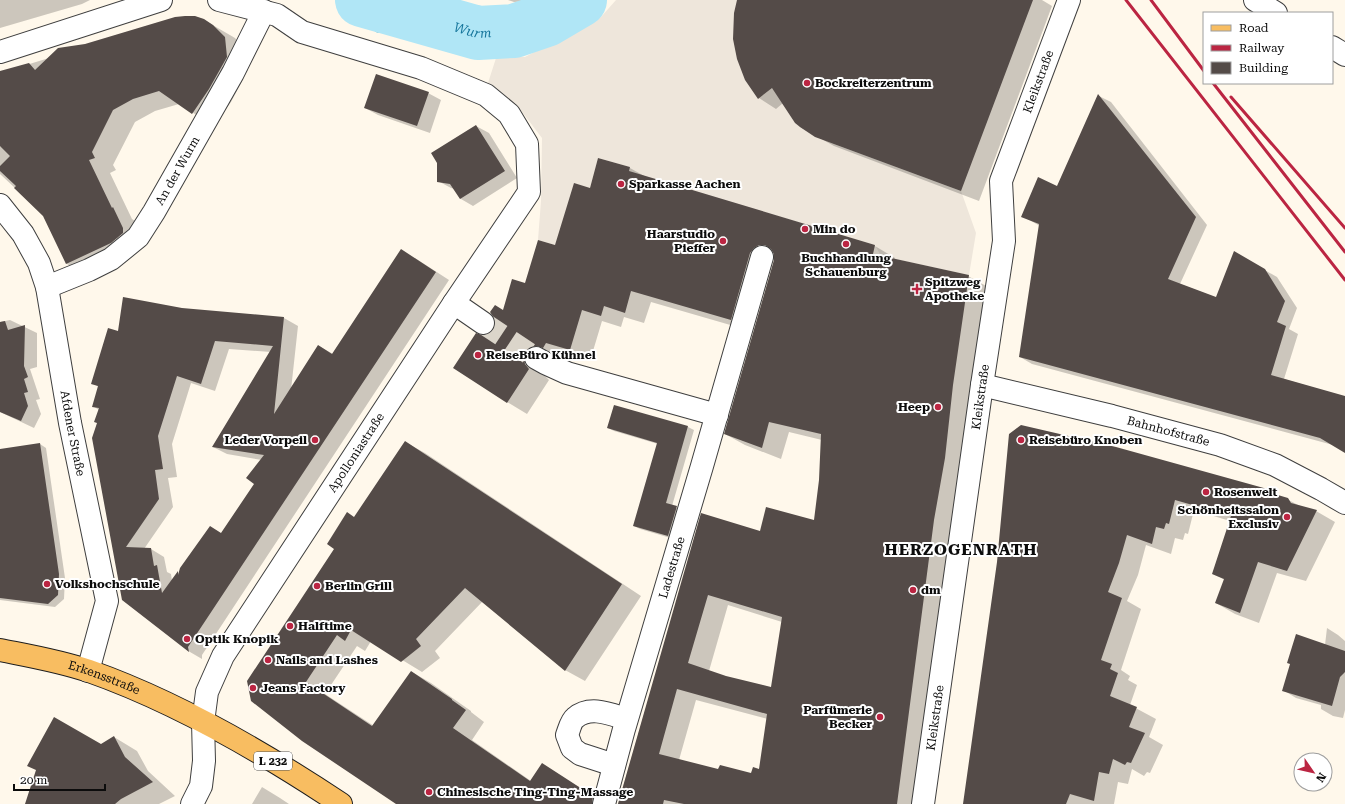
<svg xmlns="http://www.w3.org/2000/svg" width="1345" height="804" viewBox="0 0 1345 804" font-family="'Roboto Serif',serif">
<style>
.plaza{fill:#eee6db}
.shadow{fill:#0003;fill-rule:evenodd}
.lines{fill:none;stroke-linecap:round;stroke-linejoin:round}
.stream{stroke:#37a7cc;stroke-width:9}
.river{stroke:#b0e6f6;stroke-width:54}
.building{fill:#544b48;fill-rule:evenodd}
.minor-tunnel{stroke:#dbd5ca;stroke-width:22;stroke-dasharray:22 11;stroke-linecap:butt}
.minor-casing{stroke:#3f3f3f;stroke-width:24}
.major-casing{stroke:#1d1d1d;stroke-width:24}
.minor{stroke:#fff;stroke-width:22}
.major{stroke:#f8bd61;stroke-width:22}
.rail{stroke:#bb2542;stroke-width:3}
.poi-dot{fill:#bb2542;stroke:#fff;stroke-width:1.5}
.labels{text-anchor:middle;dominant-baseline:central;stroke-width:4;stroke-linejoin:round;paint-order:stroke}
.shield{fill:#fff;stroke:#555;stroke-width:1}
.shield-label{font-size:11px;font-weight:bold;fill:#0c0c0c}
.street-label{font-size:12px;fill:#0c0c0c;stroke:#fff}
.poi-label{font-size:12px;font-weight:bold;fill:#0c0c0c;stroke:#fff;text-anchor:start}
.water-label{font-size:13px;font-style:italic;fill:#16769c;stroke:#fff}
.district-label{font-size:16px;font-weight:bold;letter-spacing:1px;fill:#0c0c0c;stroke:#fff}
</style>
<rect width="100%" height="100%" fill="#fff8eb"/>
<path class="plaza" d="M 616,0 L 737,0 L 745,80 L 758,99 L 773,87 L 777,95 L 795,123 L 800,127 L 815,137 L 961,191 L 976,233 L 969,275 L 881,256 L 875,245 L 764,212 L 627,175 L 630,167 L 598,158 L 590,188 L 555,245 L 538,240 L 541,201 L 542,138 L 516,104 L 488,83 L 497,55 L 525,57 L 601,17 Z"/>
<path class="shadow" d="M 0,0 L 90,0 L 82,4 L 0,28 Z
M 508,0 L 548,0 L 514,2 Z
M 738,0 L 1042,0 L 1052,6 L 979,201 L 834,146 L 800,127 L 783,103 L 776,109 L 759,98 Z
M 204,20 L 235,38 L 246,51 L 248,70 L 231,102 L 214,126 L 179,104 L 155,111 L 135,122 L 113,165 L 116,170 L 110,173 L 132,219 L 135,221 L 144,241 L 89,276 L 67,264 L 44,215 L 0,174 L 0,73 L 49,58 L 85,45 Z
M 428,93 L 441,100 L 430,133 L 378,115 L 365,108 Z
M 1099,96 L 1111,102 L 1207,225 L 1180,284 L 1217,298 L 1235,253 L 1277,277 L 1297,308 L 1289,329 L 1298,334 L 1284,379 L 1345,397 L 1345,452 L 1333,445 L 1032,364 L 1020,357 L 1040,226 L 1022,216 L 1057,187 Z
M 476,126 L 489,133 L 517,178 L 473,206 L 461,199 L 455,189 L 451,188 L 438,181 Z
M 599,159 L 630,168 L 646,177 L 875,246 L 895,258 L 894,260 L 968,276 L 988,287 L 918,804 L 618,804 L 702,515 L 760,532 L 815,522 L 820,480 L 822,440 L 789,432 L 781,459 L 745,445 L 725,434 L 775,258 L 770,265 L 751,331 L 651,302 L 644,323 L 624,317 L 621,327 L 602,321 L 590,361 L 566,353 L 563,358 L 557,356 L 543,370 L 545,376 L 549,380 L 527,414 L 507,402 L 482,336 L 488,335 L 494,330 L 503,311 L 556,246 L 590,190 ZM 728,605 L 782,622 L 772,688 L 725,677 L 709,671 ZM 696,700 L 768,719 L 760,770 L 752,774 L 719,770 L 679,760 Z
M 415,258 L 449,280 L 202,655 L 202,659 L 190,652 L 123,600 L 98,423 L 99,410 L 93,406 L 99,387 L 92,383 L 118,332 L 182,309 L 284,318 L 298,326 L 291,390 L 319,346 L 333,354 ZM 229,349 L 271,352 L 213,447 L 227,454 L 262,460 L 255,484 L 221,534 L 180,574 L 178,573 L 172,581 L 171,574 L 167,572 L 164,557 L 151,549 L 144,549 L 173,507 L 168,478 L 177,477 L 172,444 L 191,383 L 215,391 Z
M 10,320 L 37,333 L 37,367 L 30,369 L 40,399 L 36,400 L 41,414 L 34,428 L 0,412 L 0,322 Z
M 614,406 L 688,427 L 694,430 L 672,506 L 683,511 L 674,539 L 640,529 L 634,526 L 658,444 L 614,431 L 608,428 Z
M 1010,434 L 1271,491 L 1302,507 L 1316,511 L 1335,522 L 1306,581 L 1277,573 L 1259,623 L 1235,614 L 1216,603 L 1225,580 L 1213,574 L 1230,521 L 1194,510 L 1188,534 L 1185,533 L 1183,540 L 1175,538 L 1171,554 L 1146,545 L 1138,575 L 1127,601 L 1141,609 L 1121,670 L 1130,676 L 1128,680 L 1137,685 L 1130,705 L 1156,719 L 1149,737 L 1163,745 L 1150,773 L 1147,772 L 1144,776 L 1132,769 L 1128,784 L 1118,782 L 1114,804 L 964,804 L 998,562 Z
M 405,442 L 425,453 L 641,596 L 585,681 L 565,670 L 483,601 L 435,651 L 440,658 L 422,672 L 371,641 L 365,651 L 357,646 L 325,694 L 374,726 L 412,672 L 431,683 L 471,711 L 471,712 L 484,722 L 472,740 L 531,781 L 542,764 L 605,804 L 399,804 L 252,701 L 355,518 Z
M 40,444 L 46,448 L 65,578 L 64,599 L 55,607 L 0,600 L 0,450 Z
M 1327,628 L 1338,635 L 1345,641 L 1345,710 L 1343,718 L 1333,716 L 1321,709 L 1321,705 L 1296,698 L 1283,690 L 1325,645 Z
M 114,737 L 137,751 L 148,771 L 175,796 L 159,804 L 27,804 L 101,745 Z
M 262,787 L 280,798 L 289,804 L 252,804 Z"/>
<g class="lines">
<path class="stream" d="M 378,28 L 400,11"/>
<path class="river" id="s1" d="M 362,0 L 478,33 L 514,31 L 546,20 L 580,0"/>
</g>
<path class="building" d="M 737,0 L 1033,0 L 961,191 L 815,137 L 800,127 L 795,123 L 772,88 L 758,99 L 745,80 L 737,59 L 733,39 L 734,13 Z
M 185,16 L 195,16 L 204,19 L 213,25 L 225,37 L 227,57 L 209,89 L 192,114 L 159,91 L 133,99 L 113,110 L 92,152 L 95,158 L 89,160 L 112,208 L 113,207 L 123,228 L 123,233 L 111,243 L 66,264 L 43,216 L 14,188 L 16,186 L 0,171 L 0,166 L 10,156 L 0,146 L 0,71 L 29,63 L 35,70 L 58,48 L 85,44 L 175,17 Z
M 376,74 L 429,92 L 417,126 L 364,108 Z
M 1098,94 L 1196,217 L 1168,279 L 1216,297 L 1234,251 L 1265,269 L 1285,301 L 1277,322 L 1286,326 L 1271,375 L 1345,396 L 1345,453 L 1320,438 L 1019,357 L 1039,224 L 1021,217 L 1038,177 L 1057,186 Z
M 476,125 L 505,171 L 460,199 L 450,184 L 437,182 L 437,163 L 431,153 Z
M 598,158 L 630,167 L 629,171 L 875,245 L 873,254 L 969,275 L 953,385 L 945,458 L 934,520 L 897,804 L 684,804 L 664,800 L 663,804 L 618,804 L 701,513 L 760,531 L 766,507 L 814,520 L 819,480 L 821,434 L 769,422 L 762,448 L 724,434 L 774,260 L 774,254 L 771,249 L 765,245 L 759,245 L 754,248 L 750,253 L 731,320 L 631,291 L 625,313 L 604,306 L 601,316 L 582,310 L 570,350 L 546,343 L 543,348 L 536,346 L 529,348 L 525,352 L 524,358 L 525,364 L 529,369 L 507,403 L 453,368 L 476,333 L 482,335 L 488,334 L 493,330 L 495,324 L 494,318 L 490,312 L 495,305 L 503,310 L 512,279 L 525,283 L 538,240 L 555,245 L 574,183 L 590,188 ZM 708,595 L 782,617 L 771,687 L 726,676 L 688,663 ZM 677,689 L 767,714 L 759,769 L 753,767 L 751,773 L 720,765 L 718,769 L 659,754 Z
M 401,249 L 436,272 L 188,647 L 189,652 L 122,600 L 92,438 L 97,423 L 94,422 L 99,408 L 92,407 L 98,386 L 91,384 L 108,328 L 118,331 L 123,297 L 182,308 L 284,317 L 274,414 L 318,345 L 332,354 ZM 215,341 L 273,346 L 212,447 L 264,455 L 246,478 L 254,484 L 221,533 L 210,526 L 180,568 L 178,575 L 178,571 L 162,593 L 157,565 L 154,566 L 151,548 L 126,547 L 159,499 L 155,470 L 163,469 L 158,436 L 177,376 L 201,384 Z
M 5,321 L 8,330 L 25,325 L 24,366 L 28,377 L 24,379 L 28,392 L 24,393 L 28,406 L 21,421 L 0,412 L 0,322 Z
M 614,405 L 688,426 L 666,503 L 677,506 L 668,536 L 633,526 L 657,443 L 607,428 Z
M 1021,425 L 1116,447 L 1271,490 L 1271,493 L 1288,498 L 1291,503 L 1317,510 L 1287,571 L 1258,562 L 1240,613 L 1215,603 L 1224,579 L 1212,574 L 1231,516 L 1175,500 L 1169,524 L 1166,523 L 1164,529 L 1156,527 L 1152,544 L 1127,535 L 1119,563 L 1108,592 L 1122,598 L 1101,660 L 1112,664 L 1110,669 L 1118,673 L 1110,696 L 1137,707 L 1129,727 L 1145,733 L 1131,763 L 1127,762 L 1125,765 L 1113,759 L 1109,774 L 1099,772 L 1094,801 L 1070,794 L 1066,804 L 963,804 L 997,562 L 1009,434 Z
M 405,441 L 622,584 L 565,671 L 465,588 L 416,639 L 421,646 L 401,662 L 351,630 L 345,641 L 337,635 L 306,682 L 372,726 L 411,671 L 452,699 L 452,700 L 466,710 L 453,728 L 530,781 L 542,763 L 593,796 L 592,804 L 396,804 L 302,741 L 251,701 L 247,681 L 334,549 L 327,544 L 347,512 L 354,517 Z
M 40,443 L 59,574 L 58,595 L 48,604 L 0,598 L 0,449 Z
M 1296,634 L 1345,651 L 1345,672 L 1340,677 L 1332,706 L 1282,691 L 1290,664 L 1287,663 Z
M 54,717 L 101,744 L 114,736 L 125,757 L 153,782 L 121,799 L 115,804 L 25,804 L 36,770 L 27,766 Z"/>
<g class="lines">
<path class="minor-tunnel" d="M 483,323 L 536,358"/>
<defs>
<g id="minor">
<path d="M 1255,0 L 1276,13"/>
<path d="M 1332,47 L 1345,55"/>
<path d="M 0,52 L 161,0"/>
<path id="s2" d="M 0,205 L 23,234 L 39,263 L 47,287 L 70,423 L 107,601 L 88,671"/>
<path id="s3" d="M 47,287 L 89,270 L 111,259 L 138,237 L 154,212 L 233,73 L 264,11"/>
<path d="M 454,303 L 483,323"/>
<path d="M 536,358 L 545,363 L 567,373 L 717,415"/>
<path id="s4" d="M 982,385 L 1112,416 L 1220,445 L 1275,465 L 1321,489 L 1345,503"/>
<path d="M 614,765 L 580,754 L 572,748 L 567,735 C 569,730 571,721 575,718 C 590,705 610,714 626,719"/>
<path id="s5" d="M 192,804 L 201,786 L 204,761 L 203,722 L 207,692 L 223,656 L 454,303 L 529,192 L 527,144 L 509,114 L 486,95 L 421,68 L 302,32 L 277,15 L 219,0"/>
<path id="s6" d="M 604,804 L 624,729 L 702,466 L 762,257"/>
<path id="s7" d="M 923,804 L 982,385 L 1004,241 L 1001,181 L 1069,0"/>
</g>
<g id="major">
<path id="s8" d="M 0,650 C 30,656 60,661 89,671 C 177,702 263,752 341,804"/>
</g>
</defs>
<use href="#minor" class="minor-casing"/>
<use href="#major" class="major-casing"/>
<use href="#minor" class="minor"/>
<use href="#major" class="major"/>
<path class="rail" d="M 1126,0 L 1345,280
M 1151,0 L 1204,71
M 1213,83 L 1345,252
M 1231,97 L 1345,228"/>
</g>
<g class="poi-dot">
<circle cx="807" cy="83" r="4"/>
<circle cx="621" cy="184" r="4"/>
<circle cx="805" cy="229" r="4"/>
<circle cx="723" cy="241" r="4"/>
<circle cx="846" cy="244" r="4"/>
<path d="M915 283h4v4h4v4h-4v4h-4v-4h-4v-4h4z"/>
<circle cx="478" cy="355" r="4"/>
<circle cx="938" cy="407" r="4"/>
<circle cx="315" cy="440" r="4"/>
<circle cx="1021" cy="440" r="4"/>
<circle cx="1206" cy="492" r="4"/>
<circle cx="1287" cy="517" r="4"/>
<circle cx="47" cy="584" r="4"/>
<circle cx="317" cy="586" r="4"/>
<circle cx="913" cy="590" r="4"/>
<circle cx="290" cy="626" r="4"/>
<circle cx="187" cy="639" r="4"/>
<circle cx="268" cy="660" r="4"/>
<circle cx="253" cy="688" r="4"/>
<circle cx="880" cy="717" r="4"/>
<circle cx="429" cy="792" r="4"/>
</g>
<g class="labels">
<rect class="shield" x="254" y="752" width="38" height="18" rx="3"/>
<g class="shield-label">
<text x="273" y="761">L 232</text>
</g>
<g class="street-label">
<text stroke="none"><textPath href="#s7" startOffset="735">Kleikstraße</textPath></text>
<text stroke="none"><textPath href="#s3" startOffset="182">An der Wurm</textPath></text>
<text stroke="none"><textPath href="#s7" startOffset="411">Kleikstraße</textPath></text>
<text stroke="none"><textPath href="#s4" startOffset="192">Bahnhofstraße</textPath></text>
<text stroke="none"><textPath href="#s2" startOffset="244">Afdener Straße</textPath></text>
<text stroke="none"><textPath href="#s5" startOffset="397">Apolloniastraße</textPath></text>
<text stroke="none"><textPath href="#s6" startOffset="246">Ladestraße</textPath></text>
<text stroke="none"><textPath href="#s8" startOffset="108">Erkensstraße</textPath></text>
<text stroke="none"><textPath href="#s7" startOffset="87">Kleikstraße</textPath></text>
</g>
<g class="poi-label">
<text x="815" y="83">Bockreiterzentrum</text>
<text x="629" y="184">Sparkasse Aachen</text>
<text x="813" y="229">Min do</text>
<text x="715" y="234" text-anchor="end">Haarstudio<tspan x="715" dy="14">Pieffer</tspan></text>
<text x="846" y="258" text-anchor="middle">Buchhandlung<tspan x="846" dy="14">Schauenburg</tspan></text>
<text x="925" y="282">Spitzweg<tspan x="925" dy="14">Apotheke</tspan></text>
<text x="486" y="355">ReiseBüro Kühnel</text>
<text x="930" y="407" text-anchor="end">Heep</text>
<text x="307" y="440" text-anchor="end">Leder Vorpeil</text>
<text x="1029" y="440">Reisebüro Knoben</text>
<text x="1214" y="492">Rosenwelt</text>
<text x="1279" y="510" text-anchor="end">Schönheitssalon<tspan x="1279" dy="14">Exclusiv</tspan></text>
<text x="55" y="584">Volkshochschule</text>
<text x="325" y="586">Berlin Grill</text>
<text x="921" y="590">dm</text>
<text x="298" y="626">Halftime</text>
<text x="195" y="639">Optik Knopik</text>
<text x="276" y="660">Nails and Lashes</text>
<text x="261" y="688">Jeans Factory</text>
<text x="872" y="710" text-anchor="end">Parfümerie<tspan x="872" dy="14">Becker</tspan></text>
<text x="437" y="792">Chinesische Ting-Ting-Massage</text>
</g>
<g class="water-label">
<text stroke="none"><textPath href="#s1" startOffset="115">Wurm</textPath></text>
</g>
<g class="district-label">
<text x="961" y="549">HERZOGENRATH</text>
</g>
</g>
<rect x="1203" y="12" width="130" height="72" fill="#ffffff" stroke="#9e9e9e"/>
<rect x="1211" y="25" width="20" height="6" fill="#f8bd61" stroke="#9e9e9e"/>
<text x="1239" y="32" font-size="12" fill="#0c0c0c">Road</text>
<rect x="1211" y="45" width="20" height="6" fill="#bb2542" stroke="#9e9e9e"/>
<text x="1239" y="52" font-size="12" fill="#0c0c0c">Railway</text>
<rect x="1211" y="62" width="20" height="12" fill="#544b48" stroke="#9e9e9e"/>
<text x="1239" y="72" font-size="12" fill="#0c0c0c">Building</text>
<g transform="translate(1313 772) rotate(124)"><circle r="19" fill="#ffffff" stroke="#9e9e9e"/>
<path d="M0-3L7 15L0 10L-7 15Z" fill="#bb2542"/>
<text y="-6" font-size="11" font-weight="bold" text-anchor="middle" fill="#0c0c0c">N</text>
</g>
<path d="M14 784v6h91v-6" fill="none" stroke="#0c0c0c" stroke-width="2"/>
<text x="20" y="784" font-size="12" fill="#0c0c0c" stroke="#ffffff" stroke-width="3" paint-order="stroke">20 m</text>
</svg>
